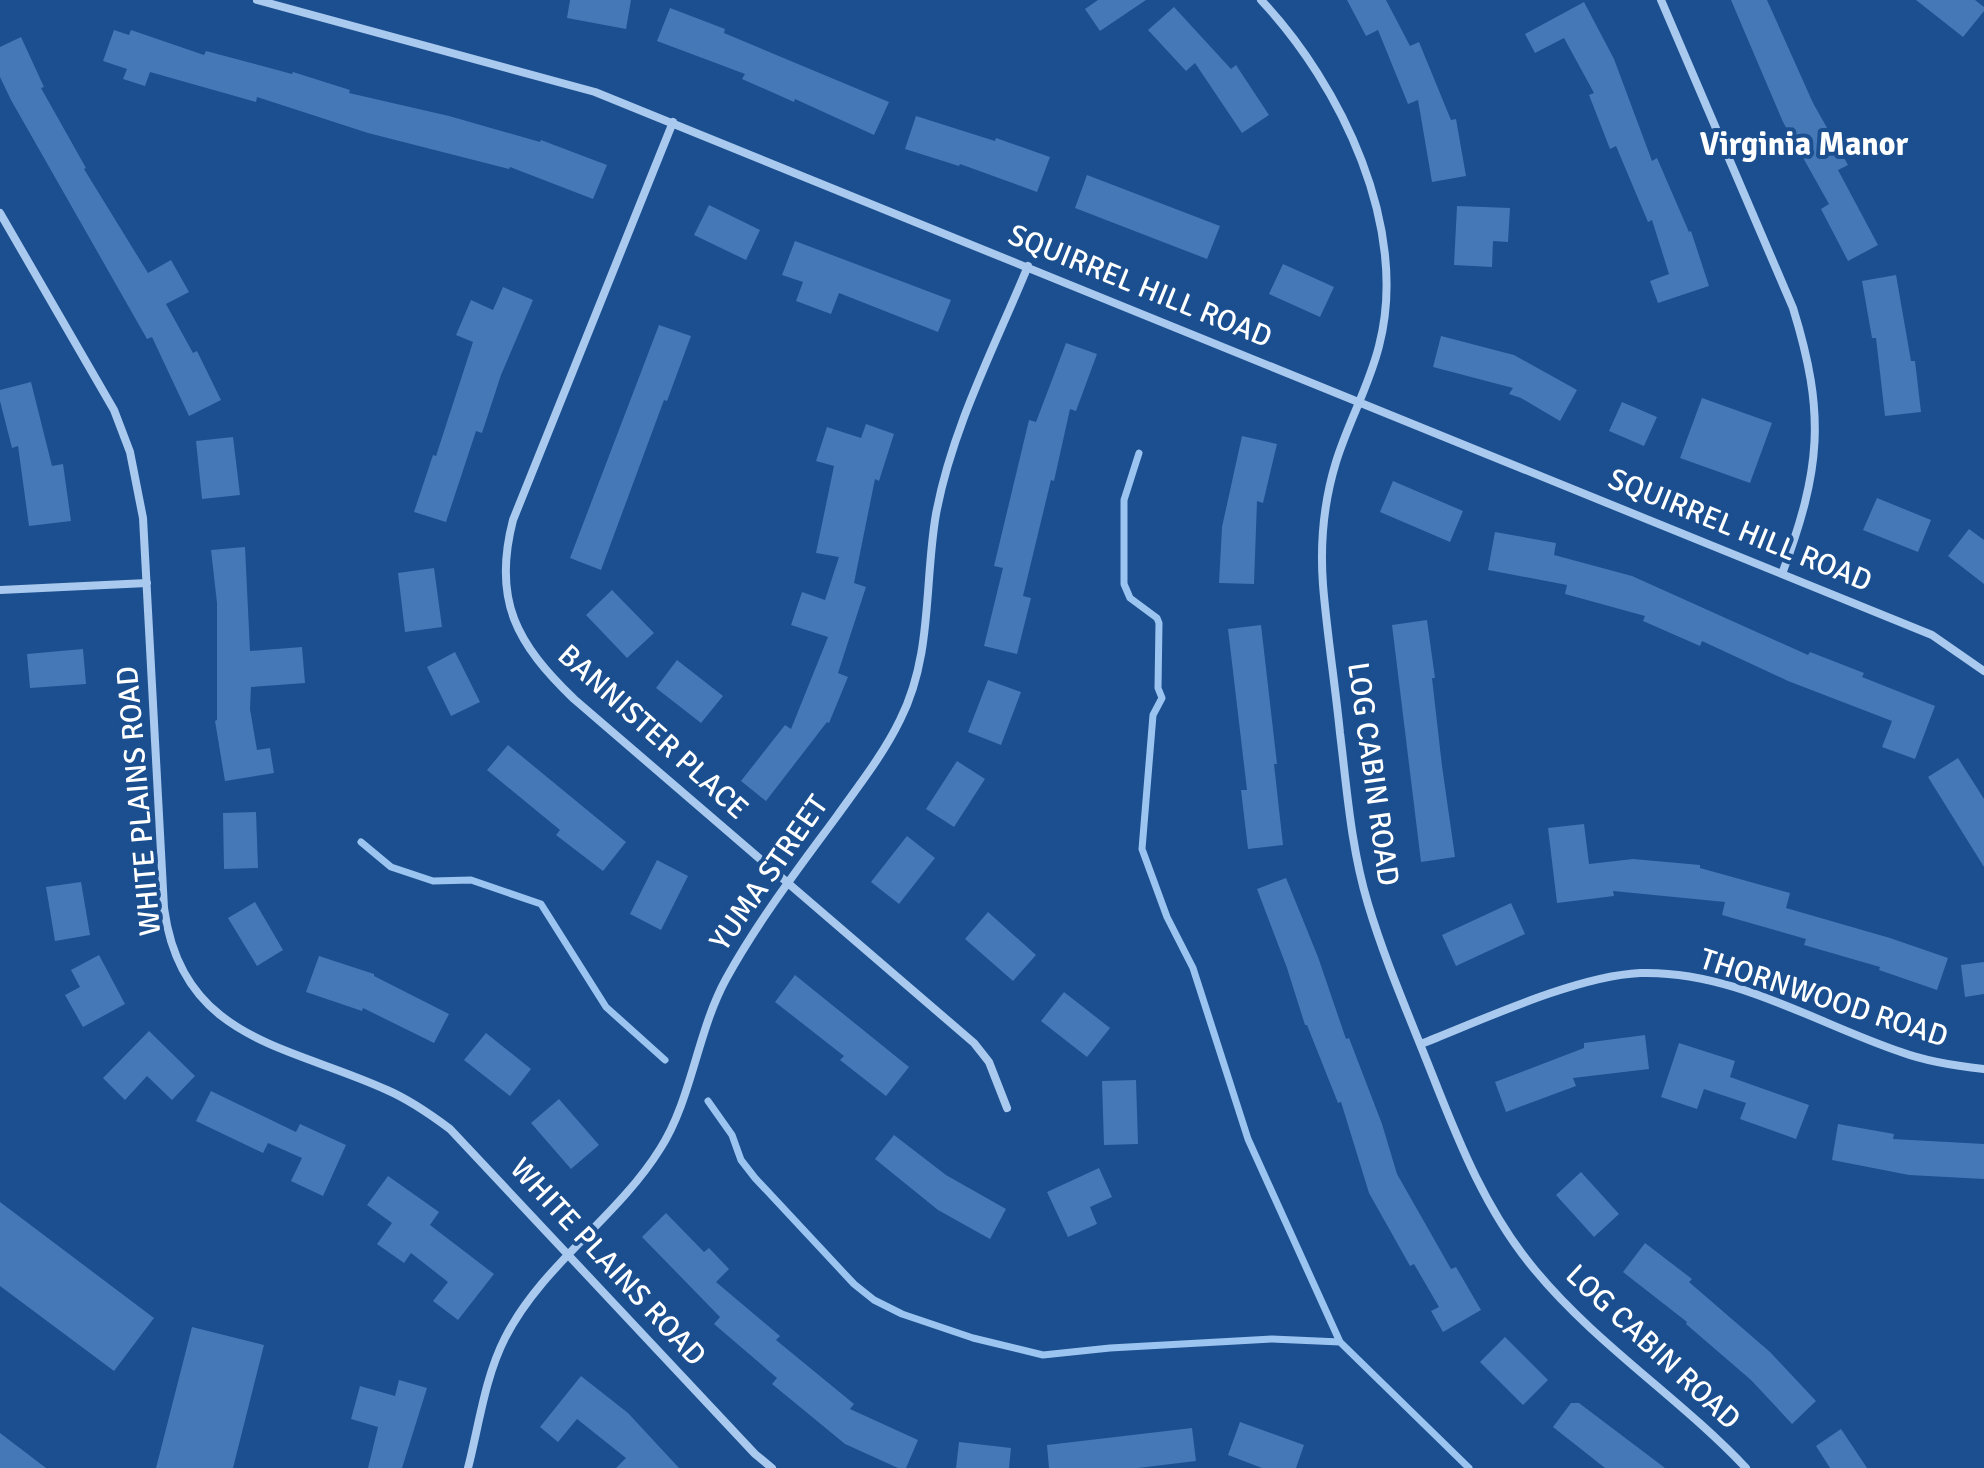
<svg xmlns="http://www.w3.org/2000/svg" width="1984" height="1468" viewBox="0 0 1984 1468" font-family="Signika,sans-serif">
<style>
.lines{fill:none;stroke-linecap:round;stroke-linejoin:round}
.stream{stroke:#9cc4f0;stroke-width:7}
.building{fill:#4478b7}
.minor{stroke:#a9c9ee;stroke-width:8}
.labels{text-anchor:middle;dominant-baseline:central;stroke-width:8;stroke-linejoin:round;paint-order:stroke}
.street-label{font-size:30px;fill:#fff;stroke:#1b4f8f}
.neighbourhood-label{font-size:32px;font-weight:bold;fill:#fff;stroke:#1b4f8f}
</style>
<rect width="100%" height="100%" fill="#1b4f8f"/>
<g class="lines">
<path class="stream" d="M 1139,453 L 1124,500 L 1124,584 L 1130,598 L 1157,618 L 1159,623 L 1158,688 L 1162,698 L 1153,715 L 1142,849 L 1167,917 L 1193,968 L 1248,1139 L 1340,1342 L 1469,1468
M 361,842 L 391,867 L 433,881 L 471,880 L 541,904 L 606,1007 L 665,1060
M 708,1101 L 732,1135 L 741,1160 L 755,1178 L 854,1284 L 874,1300 L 902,1314 L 973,1338 L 1043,1355 L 1110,1348 L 1272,1339 L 1340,1342"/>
</g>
<path class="building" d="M 570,0 L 631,0 L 626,29 L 567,18 Z
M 1098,0 L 1146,0 L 1100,31 L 1085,9 Z
M 1347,0 L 1386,0 L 1410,46 L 1419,42 L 1451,120 L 1456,119 L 1466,176 L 1432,182 L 1418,100 L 1408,104 L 1378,30 L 1366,36 Z
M 1731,0 L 1767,0 L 1813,103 L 1848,165 L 1838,170 L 1878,245 L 1848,261 L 1821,209 L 1829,204 L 1783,122 Z
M 1916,0 L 1975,0 L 1984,7 L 1984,11 L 1963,37 Z
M 1584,2 L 1614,59 L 1652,161 L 1657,158 L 1689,232 L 1691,231 L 1709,286 L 1658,303 L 1650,281 L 1669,274 L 1652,220 L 1648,222 L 1616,146 L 1610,149 L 1589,95 L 1594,93 L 1564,38 L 1535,53 L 1525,34 Z
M 1174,7 L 1231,69 L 1236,65 L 1269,115 L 1242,133 L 1195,63 L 1186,71 L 1148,30 Z
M 670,8 L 725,29 L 724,33 L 889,102 L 874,135 L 795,99 L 794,102 L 742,79 L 745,74 L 657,41 Z
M 114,30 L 129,35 L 131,30 L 204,55 L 206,51 L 292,74 L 293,72 L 350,90 L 349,93 L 449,116 L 540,142 L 541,140 L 607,165 L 593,199 L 510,167 L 509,169 L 368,133 L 257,97 L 256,102 L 150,72 L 145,86 L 123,79 L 127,69 L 103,61 Z
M 21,37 L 44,87 L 41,88 L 86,168 L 84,169 L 148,273 L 171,260 L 189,292 L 166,304 L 193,353 L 197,351 L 221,400 L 189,416 L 152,337 L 147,339 L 11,100 L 0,77 L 0,47 Z
M 916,116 L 995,141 L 996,138 L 1050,157 L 1037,192 L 960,164 L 959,166 L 905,149 Z
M 1087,175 L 1220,226 L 1207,259 L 1075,208 Z
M 709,205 L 760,230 L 746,260 L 694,235 Z
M 1457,206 L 1510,208 L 1508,242 L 1493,241 L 1492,267 L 1454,265 Z
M 795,241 L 951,300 L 938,332 L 839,293 L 831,314 L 796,301 L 803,282 L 782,275 Z
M 1283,264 L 1334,287 L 1320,317 L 1269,294 Z
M 1896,275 L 1911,361 L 1915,361 L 1921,412 L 1885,416 L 1876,338 L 1872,338 L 1862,281 Z
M 503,287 L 533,300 L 501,375 L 482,433 L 476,431 L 446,522 L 414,512 L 433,455 L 436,456 L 473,342 L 456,335 L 471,300 L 493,310 Z
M 659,325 L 691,336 L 667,401 L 664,400 L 601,570 L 570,558 Z
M 1441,336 L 1514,355 L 1577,390 L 1560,421 L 1521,398 L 1509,394 L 1513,388 L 1433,367 Z
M 1066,343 L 1097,354 L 1076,411 L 1070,409 L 1054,481 L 1051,480 L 1023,596 L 1031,598 L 1017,654 L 984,646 L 1003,568 L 994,566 L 1029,420 L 1036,422 Z
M 31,382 L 52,466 L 63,464 L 71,521 L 29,526 L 18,446 L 12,448 L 0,401 L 0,390 Z
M 1702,398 L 1772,423 L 1750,483 L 1680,458 Z
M 1622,402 L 1657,417 L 1644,446 L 1609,431 Z
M 866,424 L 894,434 L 879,481 L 875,479 L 854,583 L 866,587 L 838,673 L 848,677 L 829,723 L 827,722 L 766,801 L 741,781 L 785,725 L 791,729 L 828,637 L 791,625 L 802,592 L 825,600 L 839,557 L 816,553 L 834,466 L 816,461 L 827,427 L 861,438 Z
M 1242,436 L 1277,444 L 1263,503 L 1257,501 L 1254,584 L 1219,583 L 1222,527 Z
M 233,437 L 240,495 L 202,499 L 196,441 Z
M 1393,481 L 1463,511 L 1450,542 L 1380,512 Z
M 1877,498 L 1931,520 L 1918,552 L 1863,530 Z
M 1969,529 L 1984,540 L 1984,584 L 1948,556 Z
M 1495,532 L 1556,543 L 1554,555 L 1632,576 L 1808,655 L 1810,652 L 1864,673 L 1862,677 L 1935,706 L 1915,759 L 1882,747 L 1892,721 L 1788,681 L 1702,641 L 1700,646 L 1643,621 L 1645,616 L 1565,594 L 1567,585 L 1488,570 Z
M 245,547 L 250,651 L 302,647 L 305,683 L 251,687 L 250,709 L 257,750 L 270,748 L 274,773 L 225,781 L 215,721 L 217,720 L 217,603 L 211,550 Z
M 434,568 L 442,627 L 405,632 L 398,573 Z
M 612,590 L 654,633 L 627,658 L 586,615 Z
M 1427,620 L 1435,678 L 1432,678 L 1442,766 L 1455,857 L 1421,862 L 1392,625 Z
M 1261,625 L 1277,764 L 1274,764 L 1283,845 L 1248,849 L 1241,790 L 1247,790 L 1228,629 Z
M 83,649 L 86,684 L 30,688 L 27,654 Z
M 455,652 L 480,702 L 451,716 L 427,667 Z
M 677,660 L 723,696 L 701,723 L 656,688 Z
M 988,680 L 1021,692 L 1001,745 L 968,732 Z
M 508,745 L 626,842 L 603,871 L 556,835 L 560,830 L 487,770 Z
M 1958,758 L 1984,799 L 1984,867 L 1928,777 Z
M 957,761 L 985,779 L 954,827 L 926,809 Z
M 256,812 L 258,868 L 224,869 L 223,813 Z
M 1584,824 L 1589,864 L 1633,859 L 1700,865 L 1700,868 L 1790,893 L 1786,908 L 1890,938 L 1948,958 L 1937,990 L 1879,970 L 1880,967 L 1804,945 L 1806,939 L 1722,915 L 1725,902 L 1613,891 L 1614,896 L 1557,903 L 1548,828 Z
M 907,836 L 935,858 L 899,904 L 871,882 Z
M 657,860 L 688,876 L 661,930 L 630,914 Z
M 1286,878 L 1318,957 L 1346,1039 L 1349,1038 L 1382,1124 L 1397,1174 L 1451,1269 L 1456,1267 L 1481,1310 L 1443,1332 L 1431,1311 L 1439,1307 L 1414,1264 L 1410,1266 L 1369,1193 L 1341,1102 L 1338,1103 L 1307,1025 L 1305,1025 L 1287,968 L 1257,889 Z
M 81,882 L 90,935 L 55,941 L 46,887 Z
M 255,902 L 283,950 L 257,966 L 228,918 Z
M 1511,903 L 1525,934 L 1456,966 L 1442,935 Z
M 988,912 L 1036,955 L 1013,981 L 965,939 Z
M 99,955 L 125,1004 L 83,1027 L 65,995 L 80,987 L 71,970 Z
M 319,956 L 374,974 L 374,976 L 449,1014 L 434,1043 L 363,1008 L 362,1011 L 306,992 Z
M 1984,962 L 1984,994 L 1965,997 L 1961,965 Z
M 795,975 L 909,1067 L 886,1096 L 840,1060 L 844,1056 L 775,1002 Z
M 1064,992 L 1110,1028 L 1087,1057 L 1041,1021 Z
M 149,1031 L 195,1076 L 172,1100 L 147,1076 L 125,1100 L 103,1078 Z
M 486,1033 L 531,1069 L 510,1096 L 464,1060 Z
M 1645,1035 L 1649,1069 L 1573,1078 L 1576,1086 L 1506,1112 L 1495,1082 L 1584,1048 L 1584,1043 Z
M 1679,1043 L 1735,1061 L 1730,1077 L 1809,1105 L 1796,1139 L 1740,1119 L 1746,1103 L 1704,1089 L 1697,1109 L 1661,1097 Z
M 1136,1080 L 1138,1144 L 1104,1145 L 1102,1081 Z
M 211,1091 L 296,1132 L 300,1124 L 346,1145 L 323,1196 L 291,1181 L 302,1158 L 268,1143 L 263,1153 L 196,1121 Z
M 559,1099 L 599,1145 L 571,1169 L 531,1123 Z
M 1838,1124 L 1894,1134 L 1893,1139 L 1984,1144 L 1984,1179 L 1909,1175 L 1832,1160 Z
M 894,1135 L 946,1175 L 1006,1209 L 990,1239 L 938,1210 L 875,1159 Z
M 1099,1168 L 1112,1197 L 1090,1207 L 1097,1224 L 1068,1237 L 1047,1192 Z
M 1581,1172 L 1619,1214 L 1594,1237 L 1556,1195 Z
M 388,1176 L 439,1212 L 430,1225 L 494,1274 L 458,1320 L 433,1301 L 448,1282 L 411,1253 L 404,1263 L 377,1244 L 392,1223 L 367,1205 Z
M 0,1202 L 154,1318 L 114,1371 L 0,1286 Z
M 666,1213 L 704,1252 L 709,1248 L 729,1269 L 716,1282 L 780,1336 L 776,1340 L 854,1404 L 850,1409 L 918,1440 L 906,1468 L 898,1468 L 845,1444 L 772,1384 L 777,1378 L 714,1324 L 720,1317 L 642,1237 Z
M 1645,1243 L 1692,1279 L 1689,1282 L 1770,1352 L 1816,1401 L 1792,1424 L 1751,1380 L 1686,1324 L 1687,1322 L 1623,1272 Z
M 192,1327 L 264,1345 L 233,1468 L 156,1468 Z
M 1505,1337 L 1548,1380 L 1523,1405 L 1480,1362 Z
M 581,1376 L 628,1413 L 679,1468 L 616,1468 L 626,1458 L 577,1419 L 558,1442 L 540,1427 Z
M 399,1380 L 427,1388 L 402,1468 L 368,1468 L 378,1427 L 351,1419 L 360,1386 L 395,1396 Z
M 1571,1403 L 1579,1403 L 1665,1468 L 1605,1468 L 1553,1427 Z
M 1240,1422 L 1304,1445 L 1296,1468 L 1262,1468 L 1228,1455 Z
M 1192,1428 L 1196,1461 L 1138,1468 L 1049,1468 L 1047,1445 Z
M 1841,1429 L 1867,1468 L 1830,1468 L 1816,1446 Z
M 0,1433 L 46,1468 L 0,1468 Z
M 959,1442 L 1011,1448 L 1009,1468 L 956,1468 Z"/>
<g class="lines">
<path class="minor" d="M 257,0 L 595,92 L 1932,635 L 1984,671
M 1261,0 C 1341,85 1410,228 1379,346 C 1369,386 1348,423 1336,462 C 1324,501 1320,545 1323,585 C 1327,634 1335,683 1340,733 C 1347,790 1351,848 1368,904 C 1385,961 1410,1018 1432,1074 C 1459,1143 1487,1213 1535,1270 C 1596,1344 1680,1398 1746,1468
M 1661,0 L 1793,308 C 1826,415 1821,469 1782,574
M 673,122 L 513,520 C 492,601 517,644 574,699 L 974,1043 L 989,1062 L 1007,1108
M 0,213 L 114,410 L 130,452 L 143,518 L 164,908 C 182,1041 289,1045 387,1090 C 410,1100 430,1114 450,1129 L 755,1454 L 772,1468
M 0,590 L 147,583
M 1421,1044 C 1482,1020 1576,976 1640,973 C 1733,970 1815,1023 1901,1052 C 1928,1062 1956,1066 1984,1069
M 468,1468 C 479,1425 485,1377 505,1338 C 542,1265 617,1218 660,1149 C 692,1099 697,1032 726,979 C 758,921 798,869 837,816 C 859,785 883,755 900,720 C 933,655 924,583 936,514 C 952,428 995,346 1028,266"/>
</g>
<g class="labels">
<g class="street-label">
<text transform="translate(1140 286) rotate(22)">SQUIRREL HILL ROAD</text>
<text transform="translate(1740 530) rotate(22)">SQUIRREL HILL ROAD</text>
<text transform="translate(653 732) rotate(42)">BANNISTER PLACE</text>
<text transform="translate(1373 774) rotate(82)">LOG CABIN ROAD</text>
<text transform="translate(139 801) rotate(-95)">WHITE PLAINS ROAD</text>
<text transform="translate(769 873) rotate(-55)">YUMA STREET</text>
<text transform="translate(1824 998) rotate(18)">THORNWOOD ROAD</text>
<text transform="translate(608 1262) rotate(47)">WHITE PLAINS ROAD</text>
<text transform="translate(1653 1347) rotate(43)">LOG CABIN ROAD</text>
</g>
<g class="neighbourhood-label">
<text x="1804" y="144">Virginia Manor</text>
</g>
</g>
</svg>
